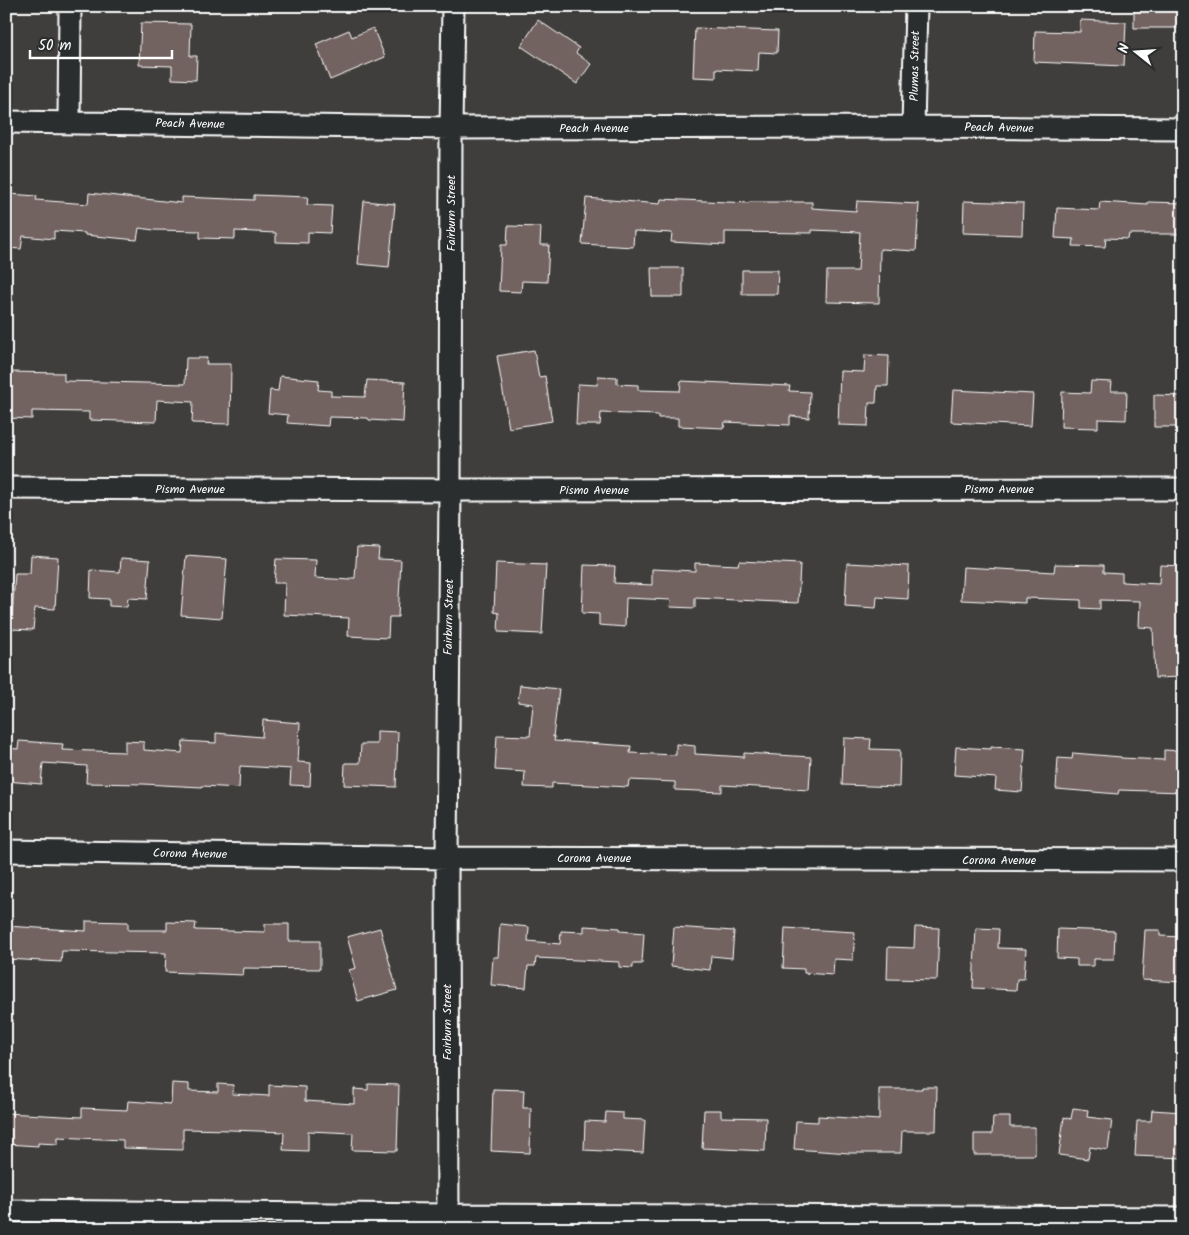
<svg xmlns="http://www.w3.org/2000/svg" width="1189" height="1235" viewBox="0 0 1189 1235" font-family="Kalam,sans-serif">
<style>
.building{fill:#736461;stroke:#fff}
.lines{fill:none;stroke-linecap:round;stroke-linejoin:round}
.minor-casing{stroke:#fff;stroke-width:25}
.minor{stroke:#2a2d2e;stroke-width:21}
.labels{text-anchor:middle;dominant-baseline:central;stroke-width:4;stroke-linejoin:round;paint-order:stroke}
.street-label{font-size:12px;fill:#fff;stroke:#2a2d2e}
</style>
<rect width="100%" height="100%" fill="#403e3d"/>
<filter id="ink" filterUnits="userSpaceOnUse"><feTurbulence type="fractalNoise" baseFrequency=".02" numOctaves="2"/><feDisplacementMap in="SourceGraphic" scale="10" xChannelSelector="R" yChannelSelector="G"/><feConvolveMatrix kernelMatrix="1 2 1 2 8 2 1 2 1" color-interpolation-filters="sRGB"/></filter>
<g filter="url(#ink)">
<path class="building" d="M 1134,6 L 1178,6 L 1178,28 L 1134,28 Z
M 538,20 L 579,48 L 576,53 L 591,64 L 577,84 L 521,46 Z
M 1080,20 L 1126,22 L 1124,66 L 1034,62 L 1035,31 L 1080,32 Z
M 141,23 L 191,24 L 190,56 L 197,56 L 196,80 L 172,79 L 172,66 L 139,65 Z
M 373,28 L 385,57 L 330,80 L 316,44 L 349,30 L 352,37 Z
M 695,28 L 778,31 L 777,53 L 759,52 L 758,71 L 716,69 L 716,78 L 693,77 Z
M 89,193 L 182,203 L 182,197 L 254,200 L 254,195 L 308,197 L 307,205 L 332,206 L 330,233 L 308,232 L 308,243 L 276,242 L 276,233 L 235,231 L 235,239 L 200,238 L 200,231 L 154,230 L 139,228 L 137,240 L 85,235 L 85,233 L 54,231 L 54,239 L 23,236 L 21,249 L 6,248 L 6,213 L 8,194 L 37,196 L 36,200 L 88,204 Z
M 586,198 L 660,204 L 661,199 L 749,203 L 749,202 L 812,202 L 812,208 L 856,211 L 857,201 L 919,204 L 916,251 L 880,249 L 879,303 L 826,302 L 827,271 L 858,271 L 860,232 L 812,230 L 812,233 L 725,232 L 725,245 L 671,242 L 672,233 L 634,231 L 633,247 L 582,244 Z
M 364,201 L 395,204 L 389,267 L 358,264 Z
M 964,201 L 1023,203 L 1022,235 L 963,233 Z
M 1100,202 L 1148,205 L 1148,202 L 1183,203 L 1183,234 L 1129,234 L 1128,239 L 1106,238 L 1105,247 L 1073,246 L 1074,239 L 1055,238 L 1057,208 L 1099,210 Z
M 508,226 L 541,227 L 540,245 L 549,245 L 547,282 L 522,281 L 521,292 L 499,291 L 501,245 L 507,245 Z
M 651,268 L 683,268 L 683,297 L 652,297 Z
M 742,270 L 778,270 L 777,294 L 742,294 Z
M 534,350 L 539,377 L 545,376 L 552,421 L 509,428 L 497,356 Z
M 865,355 L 889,356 L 888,386 L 877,386 L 876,403 L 869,403 L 868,426 L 838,425 L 840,371 L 864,372 Z
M 186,358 L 207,358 L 206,364 L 231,364 L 230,424 L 192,423 L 193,402 L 157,400 L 156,422 L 89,420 L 89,412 L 32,411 L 32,419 L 6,418 L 6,372 L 64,373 L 64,381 L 185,384 Z
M 280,376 L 319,380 L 318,390 L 331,391 L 331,396 L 365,397 L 367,380 L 405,382 L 403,422 L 369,420 L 368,418 L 329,417 L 328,426 L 287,423 L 288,415 L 268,413 L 270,390 L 278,391 Z
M 598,376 L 617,377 L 617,384 L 638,385 L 638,390 L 680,391 L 681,381 L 790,386 L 789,391 L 810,392 L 809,418 L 790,416 L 790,425 L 725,422 L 724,428 L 678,426 L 678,418 L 658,418 L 658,415 L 601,413 L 600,425 L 576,425 L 578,384 L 597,385 Z
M 1091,381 L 1112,382 L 1111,391 L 1127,391 L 1126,420 L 1098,419 L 1098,428 L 1061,427 L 1062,392 L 1090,393 Z
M 953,390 L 1033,394 L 1031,426 L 951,422 Z
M 1154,395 L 1183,396 L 1183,427 L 1154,427 Z
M 357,547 L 379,548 L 378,559 L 401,560 L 398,617 L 389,617 L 388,638 L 348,636 L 349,618 L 284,615 L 285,583 L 274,583 L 276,559 L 316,560 L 315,578 L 351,580 L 351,578 L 355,578 Z
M 31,555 L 58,557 L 55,609 L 35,608 L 33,630 L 11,629 L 15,574 L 30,574 Z
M 186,556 L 227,559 L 222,618 L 181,615 Z
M 121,558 L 150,560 L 147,599 L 128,598 L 127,607 L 109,606 L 109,599 L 90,598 L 91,570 L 120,572 Z
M 739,561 L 800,564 L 798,603 L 695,598 L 695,608 L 670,607 L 671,600 L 626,598 L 625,627 L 599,625 L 599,614 L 582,613 L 584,565 L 615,566 L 614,583 L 652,585 L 652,569 L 695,571 L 695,563 L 738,565 Z
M 496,563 L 546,565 L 542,634 L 498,632 L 499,613 L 494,612 Z
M 847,563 L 909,566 L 908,599 L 877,597 L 876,608 L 845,606 Z
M 1055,564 L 1104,565 L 1104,572 L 1122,573 L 1122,582 L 1159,584 L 1160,565 L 1183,566 L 1183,677 L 1155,678 L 1153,628 L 1139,627 L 1140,601 L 1100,600 L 1100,609 L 1081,608 L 1081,600 L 1025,598 L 1025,603 L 961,600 L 963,567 L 1054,572 Z
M 520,685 L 559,689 L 553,737 L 555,737 L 554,741 L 631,746 L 630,753 L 676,755 L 676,744 L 695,746 L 695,754 L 744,757 L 744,753 L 811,757 L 809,790 L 722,785 L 722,792 L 675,790 L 675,782 L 629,780 L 628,787 L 552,783 L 552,788 L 524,787 L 525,772 L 495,770 L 497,735 L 530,736 L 533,704 L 518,702 Z
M 263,720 L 300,723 L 298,762 L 311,763 L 310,786 L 290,785 L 291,769 L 240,766 L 239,788 L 202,786 L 202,787 L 143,784 L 86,783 L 87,766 L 43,763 L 41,784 L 6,781 L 6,748 L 18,749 L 19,741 L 63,744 L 62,750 L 125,752 L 125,741 L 144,742 L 144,750 L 182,753 L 183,741 L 216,743 L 216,733 L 262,737 Z
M 377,731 L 398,732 L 396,787 L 344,785 L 345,763 L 360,763 L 361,744 L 377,744 Z
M 844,738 L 871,739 L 870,749 L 900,750 L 899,787 L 842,785 Z
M 956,747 L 991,749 L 991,747 L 1025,749 L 1022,792 L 995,790 L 996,778 L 954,775 Z
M 1164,750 L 1183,751 L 1183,792 L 1119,790 L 1118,794 L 1056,789 L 1058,758 L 1072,759 L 1073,753 L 1121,757 L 1121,758 L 1164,760 Z
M 86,921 L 128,922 L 128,930 L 167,930 L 167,922 L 196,923 L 195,930 L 265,932 L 265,924 L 289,924 L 289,941 L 320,941 L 320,969 L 244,968 L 243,975 L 165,972 L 166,953 L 62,951 L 61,962 L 6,959 L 6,926 L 86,931 Z
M 500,924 L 529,927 L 528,941 L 560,944 L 561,931 L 584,932 L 584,926 L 620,928 L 620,931 L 644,933 L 642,964 L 633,964 L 633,968 L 619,967 L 619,962 L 536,958 L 535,966 L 528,966 L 526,988 L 491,985 L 493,957 L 498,957 Z
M 674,927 L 734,931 L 732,958 L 711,956 L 710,970 L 671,966 Z
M 915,927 L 939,928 L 937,980 L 887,979 L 888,947 L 914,948 Z
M 380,928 L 397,990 L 358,1001 L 349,970 L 356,968 L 347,937 Z
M 785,928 L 855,932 L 853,960 L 834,959 L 833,975 L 804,973 L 804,969 L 783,968 Z
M 976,928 L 999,929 L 998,948 L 1026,949 L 1024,979 L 1017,979 L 1016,990 L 973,988 Z
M 1058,929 L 1115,931 L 1114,959 L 1094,959 L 1094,966 L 1077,966 L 1077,959 L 1057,958 Z
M 1145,930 L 1160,930 L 1160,936 L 1183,937 L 1183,982 L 1142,980 Z
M 172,1083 L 189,1084 L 189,1091 L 218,1092 L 218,1084 L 233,1085 L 232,1094 L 269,1096 L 269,1085 L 305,1087 L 305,1101 L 354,1104 L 354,1089 L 368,1090 L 368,1084 L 399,1085 L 397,1151 L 352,1150 L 353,1133 L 308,1131 L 308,1151 L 283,1150 L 284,1132 L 231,1130 L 183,1129 L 183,1150 L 123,1148 L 123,1140 L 58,1137 L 58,1144 L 38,1143 L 38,1146 L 6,1144 L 6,1113 L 82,1117 L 82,1108 L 127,1110 L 128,1101 L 171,1104 Z
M 922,1087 L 937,1087 L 936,1131 L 902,1131 L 901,1153 L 849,1153 L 794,1149 L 796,1121 L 818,1122 L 818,1116 L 879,1120 L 879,1089 L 922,1089 Z
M 493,1089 L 524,1090 L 523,1108 L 531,1108 L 530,1153 L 491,1151 Z
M 1073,1108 L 1088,1110 L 1087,1117 L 1112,1120 L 1108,1150 L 1090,1147 L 1088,1159 L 1059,1155 L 1064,1117 L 1071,1119 Z
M 704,1110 L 721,1110 L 721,1117 L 766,1118 L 765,1151 L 702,1148 Z
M 1152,1110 L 1183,1112 L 1183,1158 L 1135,1156 L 1137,1121 L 1151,1121 Z
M 606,1112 L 623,1113 L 623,1119 L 645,1120 L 643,1153 L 584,1150 L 585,1121 L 605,1122 Z
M 993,1117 L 1010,1117 L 1010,1127 L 1035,1127 L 1035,1155 L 974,1155 L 974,1134 L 992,1134 Z"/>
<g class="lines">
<defs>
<path id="minor" d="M 6,122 L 451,128 L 913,127 L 1183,129
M 69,122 L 70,6
M 913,127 L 916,6
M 6,488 L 450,490 L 1183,489
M 6,851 L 447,858 L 1183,860
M 6,1211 L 448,1215 L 1183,1218
M 448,1229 L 447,858 L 450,490 L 451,128 L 453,6"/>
</defs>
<use href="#minor" class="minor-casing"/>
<use href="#minor" class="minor"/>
</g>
</g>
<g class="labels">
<g class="street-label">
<text transform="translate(915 66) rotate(-89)">Plumas Street</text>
<text transform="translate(190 124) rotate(1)">Peach Avenue</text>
<text x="594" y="128">Peach Avenue</text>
<text transform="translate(999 128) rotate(1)">Peach Avenue</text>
<text transform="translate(451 213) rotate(-90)">Fairburn Street</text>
<text x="190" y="489">Pismo Avenue</text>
<text x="999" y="489">Pismo Avenue</text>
<text x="594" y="490">Pismo Avenue</text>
<text transform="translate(449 617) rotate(-89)">Fairburn Street</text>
<text transform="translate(190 854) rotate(1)">Corona Avenue</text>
<text x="594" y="858">Corona Avenue</text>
<text x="999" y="860">Corona Avenue</text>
<text transform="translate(447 1022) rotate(-90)">Fairburn Street</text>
</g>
</g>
<rect width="1189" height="1235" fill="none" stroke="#2a2d2e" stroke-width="25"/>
<rect x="12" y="12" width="1164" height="1210" fill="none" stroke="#fff" stroke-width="2" filter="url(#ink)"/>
<g transform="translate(1136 52) rotate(287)" stroke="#2a2d2e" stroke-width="4" paint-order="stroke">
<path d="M0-4L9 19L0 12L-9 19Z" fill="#ffffff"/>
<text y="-8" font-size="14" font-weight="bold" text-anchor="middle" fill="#ffffff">N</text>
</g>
<path d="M30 50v8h142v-8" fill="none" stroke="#ffffff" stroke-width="2.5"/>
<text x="38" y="50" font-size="15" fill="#ffffff" stroke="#2a2d2e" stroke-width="4" paint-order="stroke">50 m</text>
</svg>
